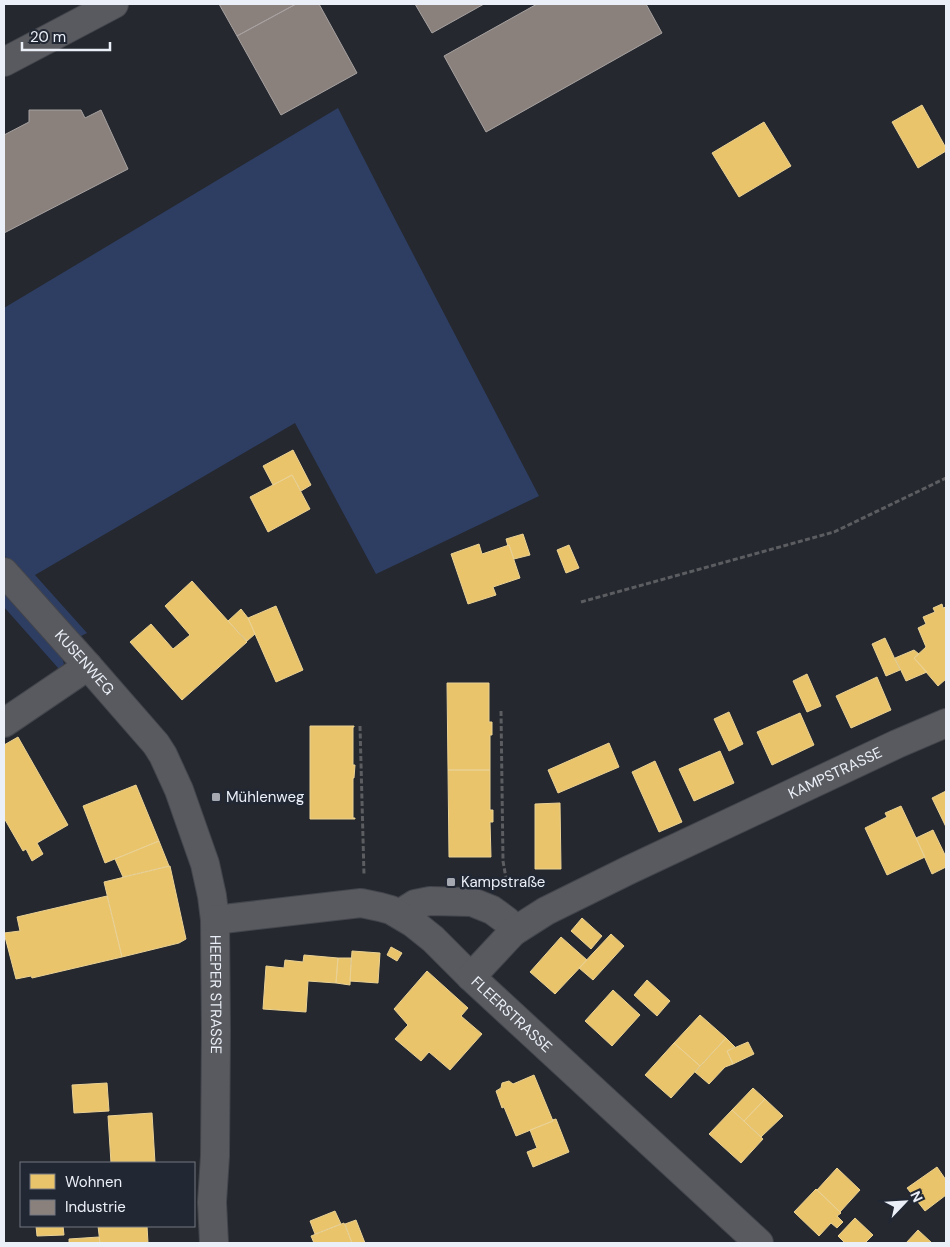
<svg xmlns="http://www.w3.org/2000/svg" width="950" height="1247" viewBox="0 0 950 1247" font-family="'DM Sans',sans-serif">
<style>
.green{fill:#2e3e63}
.homes{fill:#e9c46a;stroke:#ead194}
.industry{fill:#8a817c;stroke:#a7a2a1}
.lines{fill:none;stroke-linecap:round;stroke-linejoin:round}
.minor-casing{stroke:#43454c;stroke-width:30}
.path{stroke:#5b5d61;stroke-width:3;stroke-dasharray:5 2.5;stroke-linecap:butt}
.minor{stroke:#585a5f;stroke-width:28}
.poi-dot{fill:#a6a9b1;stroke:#212733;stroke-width:2}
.labels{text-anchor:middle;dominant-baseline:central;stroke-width:5;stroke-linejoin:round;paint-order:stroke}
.street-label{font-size:15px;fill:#ebeff7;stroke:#212733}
.poi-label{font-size:15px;fill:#ebeff7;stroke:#212733;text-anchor:start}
</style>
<rect width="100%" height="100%" fill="#25282f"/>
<path class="green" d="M 338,108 L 387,204 L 539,496 L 376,574 L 295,423 L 35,575 L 87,633 L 81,636 L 76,635 L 4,555 L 4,308 Z
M 4,589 L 60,651 L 64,664 L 59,669 L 4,607 Z"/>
<path class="homes" d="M 922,105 L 946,148 L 946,151 L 918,168 L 892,122 Z
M 764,122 L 791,166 L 739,197 L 712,153 Z
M 293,450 L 311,485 L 301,491 L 292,475 L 273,485 L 263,466 Z
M 292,475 L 310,509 L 268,532 L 250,497 Z
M 523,534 L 530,555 L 514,559 L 509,545 L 508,546 L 506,539 Z
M 479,544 L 482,554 L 509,545 L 520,578 L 493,587 L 496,595 L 468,604 L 451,554 Z
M 569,545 L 579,568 L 566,573 L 557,550 Z
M 192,581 L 247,642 L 182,700 L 130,642 L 151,624 L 173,649 L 190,635 L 165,606 Z
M 942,604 L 943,608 L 946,607 L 946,679 L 938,686 L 914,658 L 926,647 L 918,628 L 926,624 L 923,617 L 935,612 L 933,608 Z
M 276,606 L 303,670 L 276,682 L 248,618 Z
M 241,609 L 248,618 L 255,634 L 247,641 L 228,621 Z
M 885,638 L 900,670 L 886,676 L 872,644 Z
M 914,650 L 919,654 L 914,658 L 927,672 L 906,681 L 895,658 Z
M 807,674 L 821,706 L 807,712 L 793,681 Z
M 877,677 L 891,710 L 851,728 L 836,696 Z
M 447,683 L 489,683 L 489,722 L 492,722 L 492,735 L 490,735 L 490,770 L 448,770 Z
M 729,712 L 743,744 L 729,751 L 714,719 Z
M 800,713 L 814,745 L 772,765 L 757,732 Z
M 310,726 L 354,726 L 354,727 L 353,727 L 353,765 L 355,765 L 354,778 L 353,778 L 353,818 L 355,818 L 355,819 L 310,819 Z
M 18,737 L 68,825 L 37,843 L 43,854 L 32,861 L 26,849 L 23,851 L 4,818 L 4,745 Z
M 609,743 L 619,767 L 558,793 L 548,770 Z
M 720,751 L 734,783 L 694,801 L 679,769 Z
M 655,761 L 682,822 L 659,832 L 632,772 Z
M 448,770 L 490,770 L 490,810 L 493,810 L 493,822 L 490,822 L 491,857 L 449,857 Z
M 136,785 L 159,841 L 105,863 L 83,806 Z
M 946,791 L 946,827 L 932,798 Z
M 560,803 L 561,869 L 535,869 L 535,804 Z
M 901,806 L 925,857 L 887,875 L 865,828 L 887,817 L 885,813 Z
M 933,830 L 946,857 L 946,867 L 932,874 L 916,838 Z
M 159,841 L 169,866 L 123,877 L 115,859 Z
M 170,866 L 186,939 L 179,943 L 122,957 L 104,882 Z
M 107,896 L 122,957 L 32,978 L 31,976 L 16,979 L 4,933 L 20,931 L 17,917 Z
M 582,918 L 602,936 L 591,949 L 571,931 Z
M 611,934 L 624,946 L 593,980 L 579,968 Z
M 561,937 L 587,960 L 555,994 L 530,972 Z
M 391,947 L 402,953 L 397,961 L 387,955 Z
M 352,951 L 380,953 L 378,983 L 350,981 Z
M 304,955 L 338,958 L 336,983 L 308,981 L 306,1012 L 263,1009 L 266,966 L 284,968 L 285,960 L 303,962 Z
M 338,958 L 351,958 L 350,985 L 336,983 Z
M 427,971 L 468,1008 L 461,1016 L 482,1034 L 450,1070 L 429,1052 L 421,1061 L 395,1039 L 408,1025 L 394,1009 Z
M 647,980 L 670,1001 L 657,1016 L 634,995 Z
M 613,990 L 640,1015 L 612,1046 L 585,1021 Z
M 700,1015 L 726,1038 L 700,1066 L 674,1043 Z
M 726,1038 L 735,1047 L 727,1051 L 733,1064 L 725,1067 L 709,1084 L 695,1072 Z
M 748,1042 L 754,1054 L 733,1064 L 727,1051 Z
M 674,1043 L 700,1066 L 671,1098 L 645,1075 Z
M 534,1075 L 553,1121 L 516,1136 L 504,1107 L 502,1108 L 496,1091 L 501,1088 L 502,1083 L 509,1081 L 513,1084 Z
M 107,1083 L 109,1111 L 74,1113 L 72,1085 Z
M 753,1088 L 765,1099 L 744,1121 L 732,1110 Z
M 765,1099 L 783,1116 L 761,1137 L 744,1121 Z
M 732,1110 L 763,1139 L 741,1163 L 709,1134 Z
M 152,1113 L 155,1163 L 111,1163 L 108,1116 Z
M 556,1119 L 569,1152 L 533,1167 L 527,1152 L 537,1148 L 530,1130 L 553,1121 L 552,1120 Z
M 937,1167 L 946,1180 L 946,1195 L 925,1211 L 907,1188 Z
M 837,1168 L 860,1190 L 840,1212 L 817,1190 Z
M 816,1189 L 841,1213 L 837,1216 L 843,1222 L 837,1228 L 831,1223 L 819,1236 L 794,1212 Z
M 335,1211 L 341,1224 L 315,1234 L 310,1221 Z
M 855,1218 L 873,1235 L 865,1243 L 845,1243 L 838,1236 Z
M 356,1220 L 365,1243 L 352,1243 L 345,1224 Z
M 344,1223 L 352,1243 L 314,1243 L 311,1236 Z
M 36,1226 L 63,1226 L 64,1235 L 37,1236 Z
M 98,1226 L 147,1226 L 148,1243 L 100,1243 Z
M 918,1230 L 932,1243 L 906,1243 Z
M 99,1237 L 100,1243 L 69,1243 L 69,1239 Z"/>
<path class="industry" d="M 219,4 L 296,4 L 237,36 Z
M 296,4 L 319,4 L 357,73 L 281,115 L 237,36 Z
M 415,4 L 484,4 L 432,33 Z
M 537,4 L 646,4 L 662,33 L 486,132 L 444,56 Z
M 29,110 L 81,110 L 85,118 L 101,110 L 128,169 L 4,233 L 4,135 L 29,122 Z"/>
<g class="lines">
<defs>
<g id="minor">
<path d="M 4,62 L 114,4"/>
<path id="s1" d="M 4,572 L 88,666 L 156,744 L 163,755 L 179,790 L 205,864 L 212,896 L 215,920 L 216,1031 L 215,1156 L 212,1202 L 214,1243"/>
<path d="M 4,723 L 88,666"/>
<path d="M 399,914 L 415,904 L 430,901 L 472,902 L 492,910 L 507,921 L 513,932"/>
<path id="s2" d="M 215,920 L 361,903 L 380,907 L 391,910 L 413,923 L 433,939 L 471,977 L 759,1243"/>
<path id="s3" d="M 471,977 L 513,932 L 546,911 L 629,870 L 897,744 L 946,723"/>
</g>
</defs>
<use href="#minor" class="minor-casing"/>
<path class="path" d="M 581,602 L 834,532 L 946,478
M 501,711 L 503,861 L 507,884
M 360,726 L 364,875"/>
<use href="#minor" class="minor"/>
</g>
<g class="poi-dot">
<rect x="211" y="792" width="10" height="10" rx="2.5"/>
<rect x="446" y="877" width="10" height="10" rx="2.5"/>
</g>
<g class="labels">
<g class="street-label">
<text stroke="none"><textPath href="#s1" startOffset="121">KUSENWEG</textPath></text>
<text stroke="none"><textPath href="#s3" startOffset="421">KAMPSTRASSE</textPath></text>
<text stroke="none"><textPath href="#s1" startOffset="491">HEEPER STRASSE</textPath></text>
<text stroke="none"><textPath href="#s2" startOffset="338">FLEERSTRASSE</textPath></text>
</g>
<g class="poi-label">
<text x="226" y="797">Mühlenweg</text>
<text x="461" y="882">Kampstraße</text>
</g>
</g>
<rect width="950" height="1247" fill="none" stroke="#ebeff7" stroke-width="10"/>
<rect x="20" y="1162" width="175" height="65" fill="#212733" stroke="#727781"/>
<rect x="30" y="1174" width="25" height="15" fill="#e9c46a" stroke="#727781"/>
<text x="65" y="1187" font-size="15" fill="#ebeff7">Wohnen</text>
<rect x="30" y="1200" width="25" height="15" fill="#8a817c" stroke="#727781"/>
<text x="65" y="1212" font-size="15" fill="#ebeff7">Industrie</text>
<g transform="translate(905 1202) rotate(65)" stroke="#212733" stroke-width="4" paint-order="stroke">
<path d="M0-4L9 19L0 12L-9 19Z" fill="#ebeff7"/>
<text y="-8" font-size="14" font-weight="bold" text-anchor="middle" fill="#ebeff7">N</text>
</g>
<path d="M22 42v8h88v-8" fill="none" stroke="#ebeff7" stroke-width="2.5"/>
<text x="30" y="42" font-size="15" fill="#ebeff7" stroke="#212733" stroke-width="4" paint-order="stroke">20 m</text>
</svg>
